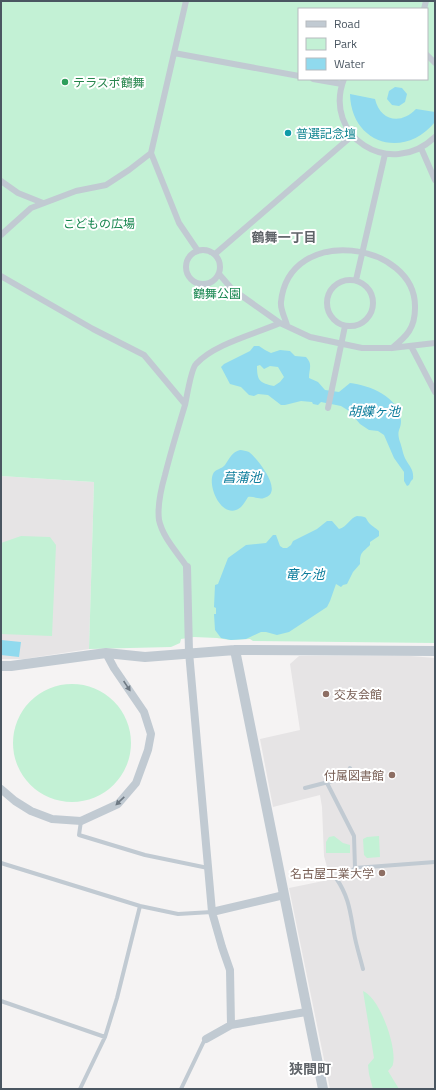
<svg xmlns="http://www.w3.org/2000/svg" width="436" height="1090" viewBox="0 0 436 1090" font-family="'Titillium Web','Noto Sans JP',sans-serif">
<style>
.education{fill:#e6e4e5}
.green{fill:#c3f1d5;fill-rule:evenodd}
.water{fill:#90daee;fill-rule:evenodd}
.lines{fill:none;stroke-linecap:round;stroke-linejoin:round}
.service{stroke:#c1cad2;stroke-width:4}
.pedestrian{stroke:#c1cad2;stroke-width:6}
.minor{stroke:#c1cad2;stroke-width:8}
.tertiary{stroke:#c1cad2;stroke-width:10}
.oneway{fill:#6e7983}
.leisure-dot{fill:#2e9e5b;stroke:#fff;stroke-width:1.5}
.culture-dot{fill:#0f9aa8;stroke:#fff;stroke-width:1.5}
.education-dot{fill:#8d6e63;stroke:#fff;stroke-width:1.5}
.labels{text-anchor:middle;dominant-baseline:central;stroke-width:4;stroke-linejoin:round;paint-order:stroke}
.leisure-label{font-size:12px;fill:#27864d;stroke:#fff;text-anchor:start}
.culture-label{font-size:12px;fill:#0d838f;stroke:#fff;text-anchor:start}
.park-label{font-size:12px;fill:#17864f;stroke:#fff}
.education-label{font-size:12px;fill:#785e54;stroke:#fff;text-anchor:end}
.neighbourhood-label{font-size:13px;font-weight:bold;fill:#5f6368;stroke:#fff}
.water-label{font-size:13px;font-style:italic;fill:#0c7c9b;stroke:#fff}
.quarter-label{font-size:14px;font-weight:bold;fill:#5f6368;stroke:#fff}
</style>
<rect width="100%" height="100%" fill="#f5f3f3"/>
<path class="education" d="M 1,476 L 94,482 L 89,649 L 24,659 L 1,659 Z
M 299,656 L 411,656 L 435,658 L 435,1089 L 330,1089 L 289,888 L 333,879 L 327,867 L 324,856 L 322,807 L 320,795 L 273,807 L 260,739 L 300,730 L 290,664 Z"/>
<path class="green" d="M 1,1 L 435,1 L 435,643 L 253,641 L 250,639 L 230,640 L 217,638 L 194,637 L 181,639 L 180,643 L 171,647 L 89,649 L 94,482 L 1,476 ZM 299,9 L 427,9 L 427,79 L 299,79 Z
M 21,536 L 50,537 L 56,545 L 52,636 L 1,634 L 1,543 Z
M13 743a59 59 0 1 1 118 0a59 59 0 1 1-118 0Z
M 334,836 L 343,843 L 350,845 L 350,853 L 326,853 L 326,842 L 329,837 Z
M 379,836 L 380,857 L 367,858 L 364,855 L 363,839 L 367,837 Z
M 363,991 C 380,998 397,1047 393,1064 C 393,1066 390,1069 388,1071 L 399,1089 L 373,1089 L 369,1074 L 368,1065 L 374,1058 Z"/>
<path class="water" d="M 395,87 L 402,88 L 407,94 L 405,102 L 399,106 L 392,105 L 387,99 L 389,91 Z
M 350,94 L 375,99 C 380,121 401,125 416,109 L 435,112 L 435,122 C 404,160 351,144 350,94 Z
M 254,346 L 259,346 L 265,350 L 271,353 L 280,350 L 290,351 L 295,356 L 306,357 C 313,364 309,369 309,378 L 318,382 L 325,390 L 339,392 L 350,383 C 369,385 400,397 401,421 C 401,430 396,430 400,442 C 402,447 403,455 406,460 C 410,467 414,470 413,479 L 411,481 L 409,485 L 407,486 L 404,481 L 404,472 L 394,458 L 384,435 L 378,431 L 369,430 L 360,424 L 349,411 L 341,406 L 321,402 L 318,405 L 313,404 L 312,402 L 301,401 L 285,405 L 281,405 L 268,395 L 258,394 L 254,396 L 249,395 L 241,387 L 230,384 L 221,367 L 224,364 L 250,351 ZM 260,365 L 264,369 L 270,366 L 278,367 L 284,377 L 280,382 L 274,386 C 260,383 257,381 257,366 Z
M 240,450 C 243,450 246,451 249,452 C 258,459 285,493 264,498 C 259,500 254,496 248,497 C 246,500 244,504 241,507 C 224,522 207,488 213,474 C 215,469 222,469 225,465 C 229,459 232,452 240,450 Z
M 357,516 C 369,517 364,517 370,524 C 372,526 376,528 379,531 L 379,536 L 370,542 L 370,545 C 362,553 360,552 360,564 L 353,572 L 347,584 L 343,585 L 341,587 L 336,584 L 330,601 L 327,607 L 289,632 L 277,635 L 266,632 L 261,632 L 246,639 L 231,640 L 221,638 L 215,630 L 214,614 L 216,614 L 216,608 L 214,607 L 215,585 L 218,584 L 228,558 L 246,545 L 266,543 L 273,535 L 276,535 L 280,546 L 283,548 L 287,548 L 291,545 L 293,541 L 317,529 L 327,521 L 332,521 L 339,529 C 347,527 350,518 357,516 Z
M 1,640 L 21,642 L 19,657 L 1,655 Z"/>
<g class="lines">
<path class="service" d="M 327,783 L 354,836 L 355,868 L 348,875 L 336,878 C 349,897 350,911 354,933 C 356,945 360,957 363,969
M 305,788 L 340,779 L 347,776 L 350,768
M 81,821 L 79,835 L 145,855 L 208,868
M 1,863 L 140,906 L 178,914 L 212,912
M 355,868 L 435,862
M 1,1001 L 105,1037
M 80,1089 L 105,1037 L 117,998 L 140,906
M 181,1089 L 205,1039"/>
<path class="pedestrian" d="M 186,1 L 151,153 L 179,223 L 198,251
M 424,9 L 426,1
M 174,53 L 299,76
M 427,55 L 435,63
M 313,79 L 342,84
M 344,79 C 322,136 390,180 435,137
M 421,148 L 435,180
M 1,181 L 18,193 L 43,203
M 1,235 L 31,208 L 76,191 L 106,185 L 129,170 L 151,153
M186 267a17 17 0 1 1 34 0a17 17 0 1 1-34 0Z
M 215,254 L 353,135
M 219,274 L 232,289 L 280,323 L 310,337 L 362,348 L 392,348 L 435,343
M 1,276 L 93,329 L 144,355 L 185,404
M327 303a23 23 0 1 1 46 0a23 23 0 1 1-46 0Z
M 356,280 L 385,154
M 287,325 C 285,318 280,309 281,302 C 289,223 417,242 415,308 C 415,328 407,336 392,348
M 411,346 L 435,392
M 328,408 L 345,326
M 187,567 C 177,552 163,538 159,520 C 157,505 161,489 165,475 C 171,451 178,428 185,405 C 187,396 191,369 196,364 C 214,344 255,334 280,323"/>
<path class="minor" d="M 187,567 L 189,652 L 212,912 L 222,947 L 230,970 L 231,1025
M 1,789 L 15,801 L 31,811 L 52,819 L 81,821 L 118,804 L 136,783 L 148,750 L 151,734 L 144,712 L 114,668 L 106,653
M 212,912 L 284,895
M 206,1039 L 231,1025 L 306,1012"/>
<path class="tertiary" d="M 235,650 L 323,1089
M 1,666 L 11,666 L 106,653 L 145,657 L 235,650 L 435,651"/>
</g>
<defs><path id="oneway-solid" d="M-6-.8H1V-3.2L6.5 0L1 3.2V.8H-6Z"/></defs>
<g class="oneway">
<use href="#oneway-solid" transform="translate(127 686) rotate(56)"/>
<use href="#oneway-solid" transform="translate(120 801) rotate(136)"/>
</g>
<circle class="leisure-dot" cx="65" cy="82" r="4"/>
<circle class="culture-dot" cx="288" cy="133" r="4"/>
<g class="education-dot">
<circle cx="326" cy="694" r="4"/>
<circle cx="392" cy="775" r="4"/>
<circle cx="382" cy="873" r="4"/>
</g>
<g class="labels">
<g class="leisure-label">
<text x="73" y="82">テラスポ鶴舞</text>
</g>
<g class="culture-label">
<text x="296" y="133">普選記念壇</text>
</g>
<g class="park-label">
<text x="99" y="223">こどもの広場</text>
<text x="217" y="293">鶴舞公園</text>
</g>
<g class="education-label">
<text x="334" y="694" text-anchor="start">交友会館</text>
<text x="384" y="775">付属図書館</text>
<text x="374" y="873">名古屋工業大学</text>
</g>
<g class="neighbourhood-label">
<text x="284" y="237">鶴舞一丁目</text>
</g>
<g class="water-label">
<text x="374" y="411">胡蝶ヶ池</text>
<text x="242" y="477">菖蒲池</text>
<text x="305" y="574">竜ヶ池</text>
</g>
<g class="quarter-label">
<text x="310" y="1068">狭間町</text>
</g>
</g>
<rect width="436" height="1090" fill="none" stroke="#4a5661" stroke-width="4"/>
<rect x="298" y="8" width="130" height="72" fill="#ffffff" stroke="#b7bbc0"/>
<rect x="306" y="21" width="20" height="6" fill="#c1cad2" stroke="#b7bbc0"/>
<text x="334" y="28" font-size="12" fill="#4a5661">Road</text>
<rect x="306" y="38" width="20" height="12" fill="#c3f1d5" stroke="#b7bbc0"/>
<text x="334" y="48" font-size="12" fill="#4a5661">Park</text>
<rect x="306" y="58" width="20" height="12" fill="#90daee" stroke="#b7bbc0"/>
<text x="334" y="68" font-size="12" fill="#4a5661">Water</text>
</svg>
